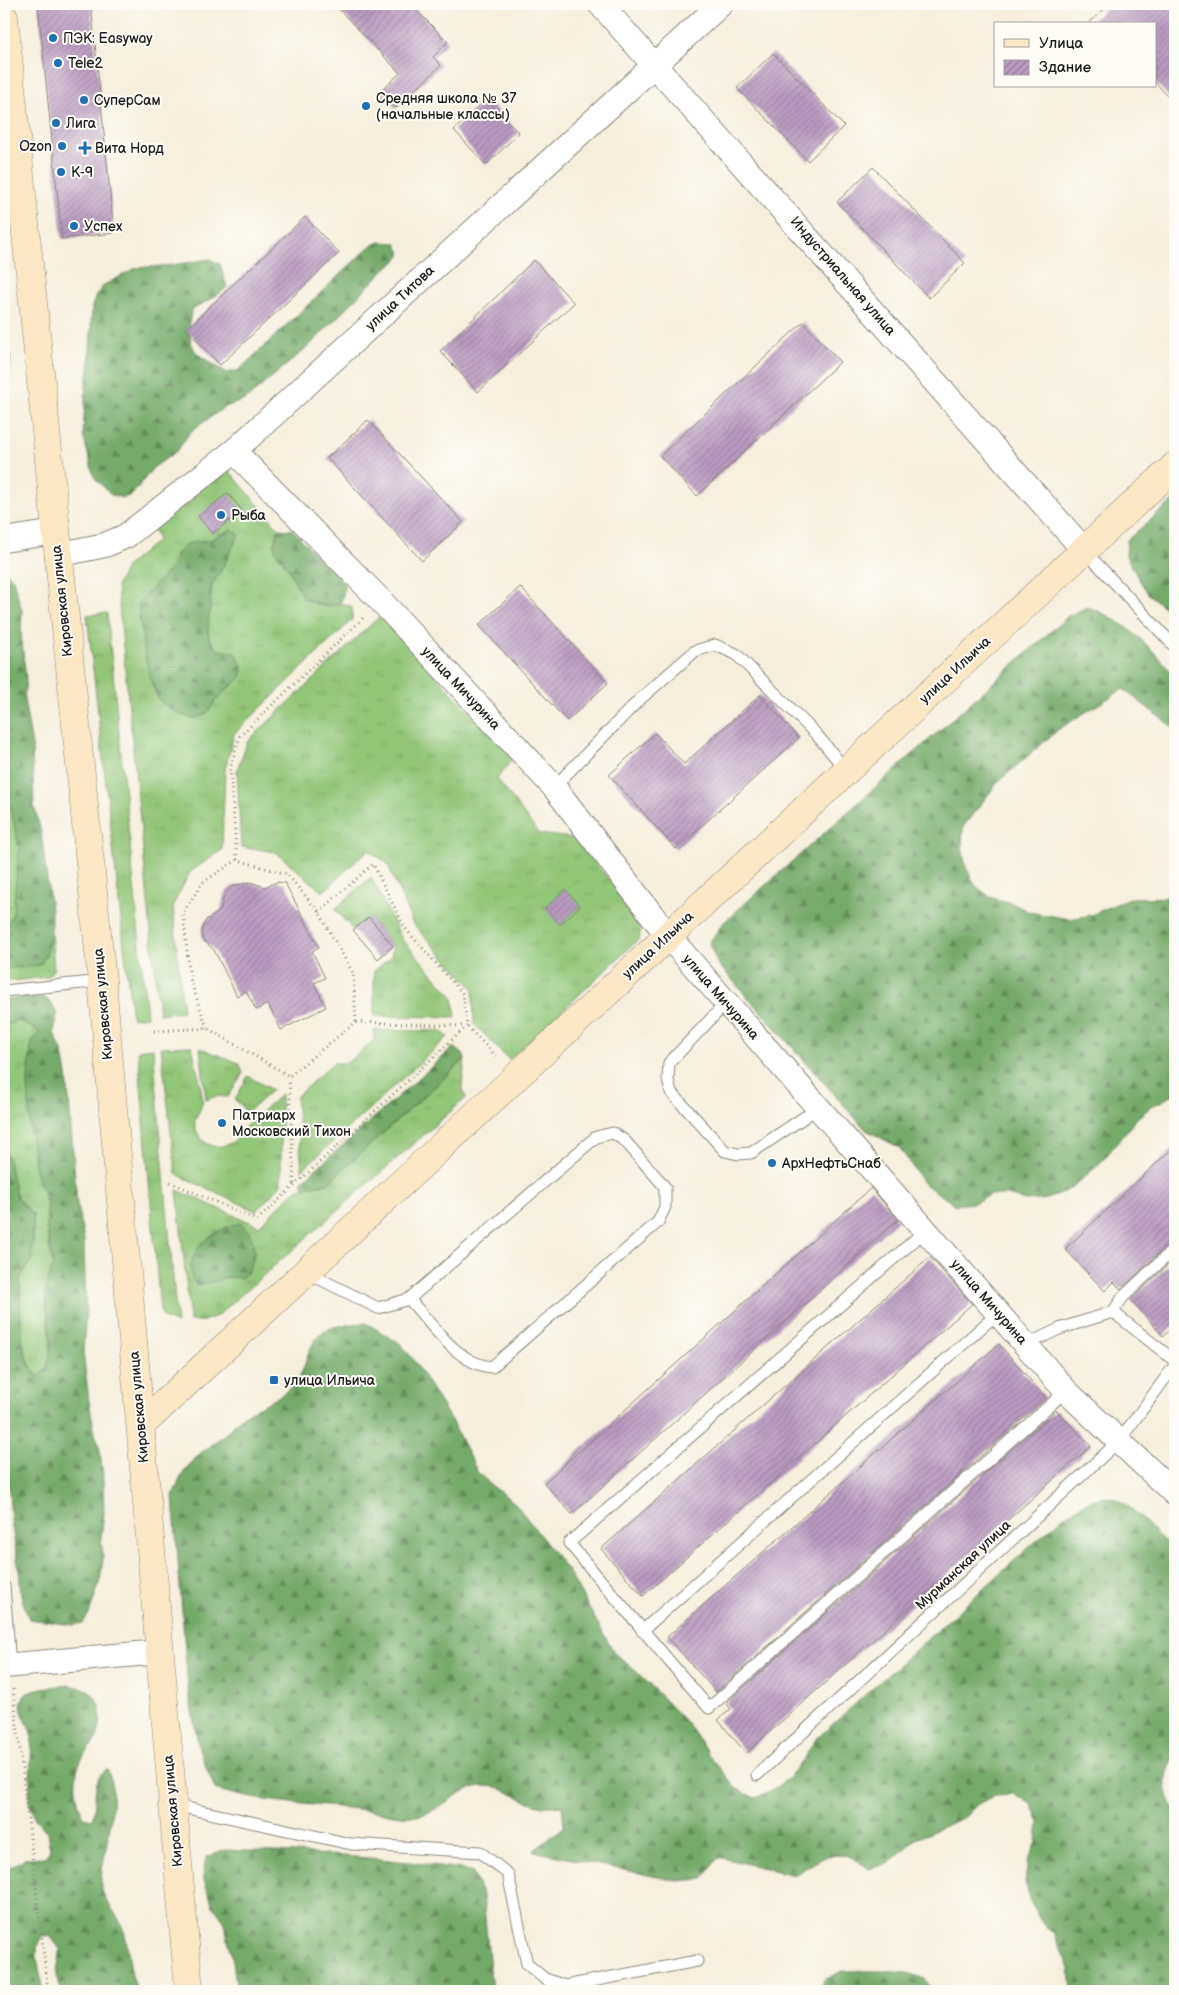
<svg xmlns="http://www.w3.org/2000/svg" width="1179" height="1995" viewBox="0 0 1179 1995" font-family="'Balsamiq Sans',sans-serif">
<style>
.grass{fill:url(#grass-tufts);stroke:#57714a;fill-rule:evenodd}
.forest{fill:url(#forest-firs);stroke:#486442}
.building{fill:url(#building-hatch)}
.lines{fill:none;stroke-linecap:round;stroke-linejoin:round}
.lane-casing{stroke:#89867c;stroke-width:13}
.street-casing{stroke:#89867c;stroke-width:26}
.secondary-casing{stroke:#89867c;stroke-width:29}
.path{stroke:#89867c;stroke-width:3;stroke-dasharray:1 4;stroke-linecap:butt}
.lane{stroke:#fff;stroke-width:11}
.street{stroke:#fff;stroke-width:24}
.secondary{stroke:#fae7c3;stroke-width:28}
.poi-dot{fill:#1f6fb2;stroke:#fdfcf7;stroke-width:2}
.labels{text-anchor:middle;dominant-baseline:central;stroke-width:4;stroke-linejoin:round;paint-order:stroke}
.poi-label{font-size:14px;fill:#1c1c1c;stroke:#fdfcf7;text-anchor:start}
.street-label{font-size:14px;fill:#1c1c1c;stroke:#fdfcf7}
</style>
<defs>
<pattern id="grass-tufts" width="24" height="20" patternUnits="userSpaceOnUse" patternTransform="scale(1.25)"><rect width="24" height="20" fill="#92c677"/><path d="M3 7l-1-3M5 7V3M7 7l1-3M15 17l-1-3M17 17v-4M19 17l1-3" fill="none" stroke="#7daa66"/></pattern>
<pattern id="forest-firs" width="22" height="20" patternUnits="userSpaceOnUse" patternTransform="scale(1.25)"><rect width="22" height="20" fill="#75ab68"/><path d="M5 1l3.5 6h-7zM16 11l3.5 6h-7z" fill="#5f8a55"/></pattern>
<pattern id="building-hatch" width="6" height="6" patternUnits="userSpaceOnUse" patternTransform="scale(1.25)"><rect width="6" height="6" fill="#b99bc0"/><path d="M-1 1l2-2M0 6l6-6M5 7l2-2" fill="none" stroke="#967e9b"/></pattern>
</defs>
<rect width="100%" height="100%" fill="#fdfcf7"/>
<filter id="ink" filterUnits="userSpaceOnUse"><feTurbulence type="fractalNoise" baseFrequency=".02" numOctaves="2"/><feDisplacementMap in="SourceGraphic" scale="10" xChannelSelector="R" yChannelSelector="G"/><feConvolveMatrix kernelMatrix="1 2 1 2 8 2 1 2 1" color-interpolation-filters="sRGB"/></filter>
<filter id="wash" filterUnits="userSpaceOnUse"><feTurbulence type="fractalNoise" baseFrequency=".0096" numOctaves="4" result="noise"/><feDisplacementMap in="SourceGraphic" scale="20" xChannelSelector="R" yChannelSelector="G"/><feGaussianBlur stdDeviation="1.12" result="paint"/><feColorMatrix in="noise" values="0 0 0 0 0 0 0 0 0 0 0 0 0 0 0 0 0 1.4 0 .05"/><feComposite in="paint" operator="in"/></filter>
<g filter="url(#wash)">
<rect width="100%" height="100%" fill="#f6efdd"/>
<path class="grass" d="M 4,295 L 11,365 L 4,339 Z
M 226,467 L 279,529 L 274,544 L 278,555 L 289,569 L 303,598 C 310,601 317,605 324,606 C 336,608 338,599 352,607 L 352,620 L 234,734 L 225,769 L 222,850 L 190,872 L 173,905 L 183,1011 L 159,1014 L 117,585 L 127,566 L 158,540 L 153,530 ZM 232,529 C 237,552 223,563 213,582 C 209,590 206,627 209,636 C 210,642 214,646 217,650 L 235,653 L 239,658 L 233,685 L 227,689 L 217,700 L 185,716 C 177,711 168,708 161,702 C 148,690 139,621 139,602 L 170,569 L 177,553 L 192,542 L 210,540 Z
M 107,613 L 147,1016 L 132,1018 L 87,615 Z
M 380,616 L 513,758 L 497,779 L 539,834 L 573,838 L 627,900 L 641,927 L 639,939 L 509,1060 L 474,1024 L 473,988 L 413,924 L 387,863 L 368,850 L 323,892 L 276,852 L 241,847 L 237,770 L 247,742 Z
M 4,735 L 10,786 L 9,799 L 19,849 L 13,914 L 4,929 Z
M 371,877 L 402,939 L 453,997 L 456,1017 L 374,1016 L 374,971 L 391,957 L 393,946 L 369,917 L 353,930 L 335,909 Z
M 51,932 L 54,969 L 47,977 L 4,982 L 4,969 L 46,955 Z
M 17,1020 L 40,1032 L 32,1041 L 28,1080 L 35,1169 L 47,1203 L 47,1230 L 53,1266 L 45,1290 L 51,1342 L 50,1355 L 47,1367 L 39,1377 C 17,1355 20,1309 20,1278 C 35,1261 34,1238 33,1216 L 17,1199 L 4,1144 L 4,1027 Z
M 374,1030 L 441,1031 L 448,1037 L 302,1170 L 296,1097 L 333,1063 L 347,1063 L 374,1040 Z
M 192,1046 C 194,1058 204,1094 202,1103 C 201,1114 190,1117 197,1132 C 208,1155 236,1148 244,1128 L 281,1094 L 281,1185 L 256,1211 L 176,1174 L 161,1047 Z
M 153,1048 L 177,1324 L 164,1318 L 160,1311 L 138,1050 Z
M 200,1048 L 239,1063 L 243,1073 L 228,1097 L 216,1096 L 206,1100 Z
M 465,1059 L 462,1086 L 466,1098 L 217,1316 L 203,1321 L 190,1321 L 177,1190 L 259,1226 L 298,1188 L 321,1185 L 329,1182 ZM 202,1242 L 254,1251 L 247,1273 C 236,1278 233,1276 223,1278 C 212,1280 206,1285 195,1284 L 193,1259 Z
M 248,1076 L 272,1090 L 246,1114 L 242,1106 L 235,1100 Z"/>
<path class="forest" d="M 380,242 L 396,243 L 401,253 L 395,262 L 386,268 L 309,346 L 245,400 L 225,407 L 190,432 L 178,450 L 153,468 L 132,495 L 123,498 L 111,495 L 94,477 L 83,435 L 86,383 L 89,370 L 92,306 L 96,295 L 104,285 L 136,268 L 172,265 L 210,259 L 220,264 L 227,287 L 219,294 L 192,310 C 188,323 187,341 197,353 C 200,357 221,368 227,373 L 239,370 L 369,247 Z
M 4,339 C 8,357 14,371 4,388 Z
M 1175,499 L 1175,616 L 1148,594 L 1137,576 L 1126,556 L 1127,540 Z
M 232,529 L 239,534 L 221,571 L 212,584 L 208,628 L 209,637 L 217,650 L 234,652 C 255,680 234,679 220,695 C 209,708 212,714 192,719 C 183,715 169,710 162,703 C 148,690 139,621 139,602 L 170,569 L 177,553 L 184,546 L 192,542 L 210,540 Z
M 279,529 L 293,530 L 322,562 L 335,570 L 345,586 L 341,602 L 325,606 L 303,598 L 289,569 L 275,550 L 274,544 Z
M 4,569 L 13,579 L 22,611 L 21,633 L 26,679 L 24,700 L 32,745 L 34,806 L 41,832 L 51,910 L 51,932 L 46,955 L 40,965 L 4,969 L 4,929 L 13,914 L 19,849 L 9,799 L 10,786 L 4,735 Z
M 1087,607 C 1124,619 1151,646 1175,677 L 1175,729 L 1123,689 L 1059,729 L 999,781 L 963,827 L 962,847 L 966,867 L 975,885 L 990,897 L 1012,903 L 1029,912 L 1070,919 L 1091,915 L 1130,898 L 1175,897 L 1175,1094 L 1151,1107 L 1137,1118 L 1103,1160 L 1076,1185 L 1059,1195 L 1042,1200 L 1025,1201 L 1008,1195 L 990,1195 L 974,1203 L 955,1205 L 923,1183 L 900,1148 L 866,1130 L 717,963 L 709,943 L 723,923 L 1068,616 Z
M 33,997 L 45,998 L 53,1005 L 57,1015 L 54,1033 L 63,1053 L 67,1075 L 77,1204 L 84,1240 L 86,1313 L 83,1352 L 89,1401 L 95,1434 L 99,1444 L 103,1475 L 104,1514 L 101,1536 L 103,1559 L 100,1582 L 89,1614 L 83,1623 L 73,1625 L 29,1619 L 21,1596 L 19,1571 L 11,1520 L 4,1407 L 4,1144 L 17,1198 L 33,1215 L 32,1260 L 20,1278 L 20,1301 L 23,1348 L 31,1369 L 38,1377 L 47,1367 L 50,1355 L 51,1342 L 45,1290 L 53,1266 L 47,1230 L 47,1203 L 35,1169 L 30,1132 L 28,1080 L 30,1056 L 32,1041 L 40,1032 L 17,1020 L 4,1027 L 4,999 Z
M 454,1047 L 463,1054 L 465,1059 L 329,1182 L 321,1185 L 304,1187 L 302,1181 Z
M 240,1223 C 258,1237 259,1263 241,1278 L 225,1277 L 203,1284 L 195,1284 C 178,1255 215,1227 240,1223 Z
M 366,1323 L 401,1344 L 413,1359 L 451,1420 L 477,1471 L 491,1485 L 515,1503 L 568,1571 L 615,1654 L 630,1665 L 688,1724 L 712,1759 L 737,1789 L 755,1798 C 785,1786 799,1768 815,1740 L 1064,1516 C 1075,1509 1087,1500 1100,1498 C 1128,1491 1152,1536 1175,1549 L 1175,1757 C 1161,1775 1165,1792 1175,1811 L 1175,1991 L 1072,1991 L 1070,1969 L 1054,1935 L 1040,1920 L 1031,1902 L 1025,1882 L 1028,1861 L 1037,1842 L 1039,1822 L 1031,1804 L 1014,1794 L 995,1795 L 978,1804 L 965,1817 L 914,1840 L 888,1864 L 869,1869 C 836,1842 826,1857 794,1875 L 718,1857 L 703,1879 L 677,1881 L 533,1851 L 564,1827 L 562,1805 C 556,1805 549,1807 543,1806 C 523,1803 505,1786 485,1786 C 458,1786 441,1813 416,1816 C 402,1818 391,1814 378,1812 C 324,1803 268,1806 215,1789 L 199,1750 L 188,1689 L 173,1496 C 184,1463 199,1454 225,1434 C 231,1429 235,1422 241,1417 C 258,1405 278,1401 293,1385 C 309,1369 305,1343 325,1331 C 336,1324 353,1324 366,1323 Z
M 69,1685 C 75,1687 83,1687 88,1690 C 103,1700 103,1724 96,1739 C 92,1746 86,1751 82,1758 C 72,1778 75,1798 84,1817 L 92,1819 C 98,1800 90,1781 107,1769 C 121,1796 104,1849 101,1879 C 99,1896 115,1910 121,1924 C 131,1945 127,1971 138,1991 L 62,1991 C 52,1977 60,1964 60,1949 L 50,1936 L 42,1936 C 31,1952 41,1973 44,1991 L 4,1991 L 4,1870 L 27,1858 L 45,1857 L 50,1850 L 47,1832 L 35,1819 L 29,1802 L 32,1737 C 30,1727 25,1721 22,1711 C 15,1684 54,1688 69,1685 Z
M 226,1850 C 309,1853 390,1857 472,1871 L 483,1896 L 492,1991 L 237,1991 L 233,1961 L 224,1921 L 213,1906 L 203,1877 L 206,1857 Z
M 842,1971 L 884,1971 L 907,1973 L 925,1979 L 933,1991 L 817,1991 L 824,1980 Z"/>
<g id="blocks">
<path class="building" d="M 38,4 L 91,4 L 114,233 L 62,239 Z
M 334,4 L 410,4 L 448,42 L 433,57 L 441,65 L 396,108 L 380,92 L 400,73 Z
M 1110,4 L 1175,4 L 1175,104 L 1155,82 L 1155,24 L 1088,24 Z
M 773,53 L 844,126 L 808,161 L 737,88 Z
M 486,99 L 519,133 L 486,165 L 454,130 Z
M 873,167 L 965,263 L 929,298 L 837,202 Z
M 305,217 L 339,253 L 220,365 L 186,329 Z
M 534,260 L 574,303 L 478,392 L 440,351 Z
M 803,322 L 840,362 L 697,496 L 660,456 Z
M 368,420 L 463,522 L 422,561 L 327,458 Z
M 228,493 L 242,511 L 212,534 L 198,516 Z
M 520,587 L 608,683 L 567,721 L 479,625 Z
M 760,695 L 799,738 L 676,849 L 609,775 L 655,733 L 684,764 Z
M 250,882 L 265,887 L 277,882 L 285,883 L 319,947 L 312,951 L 325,978 L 314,983 L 326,1007 L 281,1030 L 268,1004 L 256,1010 L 246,991 L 237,996 L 214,950 L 202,939 L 202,929 L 206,920 L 220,911 L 225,893 L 231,887 Z
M 565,889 L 580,906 L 560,925 L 545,908 Z
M 369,917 L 393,946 L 378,959 L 353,930 Z
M 1175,1146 L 1175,1241 L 1170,1243 L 1121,1289 L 1114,1282 L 1105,1291 L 1065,1249 Z
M 871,1188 L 898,1220 L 572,1514 L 544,1483 Z
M 930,1257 L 972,1304 L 643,1596 L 601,1549 Z
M 1175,1258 L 1175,1326 L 1163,1336 L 1131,1300 Z
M 999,1344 L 1046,1398 L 716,1692 L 667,1637 Z
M 1056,1410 L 1091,1446 L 746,1753 L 718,1720 L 731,1709 L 726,1703 Z"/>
</g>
</g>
<g filter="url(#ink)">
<use href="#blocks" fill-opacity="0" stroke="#89867c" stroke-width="1"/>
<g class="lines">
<defs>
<path id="lane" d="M 1084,550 L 1175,647
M 554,787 L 639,700 L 695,651 L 715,645 L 736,654 L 816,734 L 846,770
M 4,991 L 102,981
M 726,1003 L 669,1063 L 668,1080 L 671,1092 L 725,1151 L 738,1154 L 751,1153 L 818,1108
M 926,1230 L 569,1543 L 709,1708 L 1066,1391
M 306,1272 L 378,1308 L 409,1299 L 596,1137 L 613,1133 L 625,1141 L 665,1187 L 665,1207 L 658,1222 L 492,1367 C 458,1365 431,1323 409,1299
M 1113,1312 L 1123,1297 L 1175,1248
M 1026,1345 L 1059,1329 L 1113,1312 L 1175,1361
M 4,1586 L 10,1665
M 642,1631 L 999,1312
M 757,1775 L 1119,1441 L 1175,1365
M 173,1805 L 351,1844 L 480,1852 L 508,1874 L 527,1964 L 545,1979 L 565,1986 L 697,1961"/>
<path id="street" d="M 600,4 L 1084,550
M 234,451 L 381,601 L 554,787 L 668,936 L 1066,1391 L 1175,1494
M 4,540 L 55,532
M 57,555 L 105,545 L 126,536 L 234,451 L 721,4
M 4,1666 L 159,1652"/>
<path id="secondary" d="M 4,18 L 102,981 L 189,1991
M 141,1425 L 1175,466"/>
</defs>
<use href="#lane" class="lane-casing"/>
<use href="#street" class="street-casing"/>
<use href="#secondary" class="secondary-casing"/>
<path class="path" d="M 237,860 L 230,769 L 240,736 L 363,618
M 319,912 L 373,864 L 405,928 L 463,994 L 467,1026 L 497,1057
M 356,1022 L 466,1026
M 207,1028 L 190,979 L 183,913 L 202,883 L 237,860 L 287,874 L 319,912 L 353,973 L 356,1022 L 289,1076
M 154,1031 L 207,1028 L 289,1076 L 294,1184
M 170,1182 L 257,1220 L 467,1026
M 13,1689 L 48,1991"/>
<use href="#lane" class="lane"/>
<use href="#street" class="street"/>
<use href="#secondary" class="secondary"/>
</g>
</g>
<g class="poi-dot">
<circle cx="53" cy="38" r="5"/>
<circle cx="58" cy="63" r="5"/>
<circle cx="84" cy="100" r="5"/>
<circle cx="366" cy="106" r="5"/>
<circle cx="56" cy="123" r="5"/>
<circle cx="62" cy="146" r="5"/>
<path d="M82.5 140.5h5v5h5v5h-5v5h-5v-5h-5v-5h5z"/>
<circle cx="61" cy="172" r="5"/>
<circle cx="74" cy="226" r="5"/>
<circle cx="221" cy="515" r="5"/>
<circle cx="222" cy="1123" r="5"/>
<circle cx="772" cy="1163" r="5"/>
<rect x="269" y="1375" width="10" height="10" rx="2.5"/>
</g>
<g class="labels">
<g class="poi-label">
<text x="63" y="38">ПЭК: Easyway</text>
<text x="68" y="63">Tele2</text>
<text x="376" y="98">Средняя школа № 37<tspan x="376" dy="16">(начальные классы)</tspan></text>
<text x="94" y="100">СуперСам</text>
<text x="66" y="123">Лига</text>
<text x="52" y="146" text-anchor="end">Ozon</text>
<text x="95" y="148">Вита Норд</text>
<text x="71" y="172">K-9</text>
<text x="84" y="226">Успех</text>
<text x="231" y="515">Рыба</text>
<text x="232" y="1115">Патриарх<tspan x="232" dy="16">Московский Тихон</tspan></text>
<text x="782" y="1163">АрхНефтьСнаб</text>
<text x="284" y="1380">улица Ильича</text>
</g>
<g class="street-label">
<text transform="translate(843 276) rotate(49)">Индустриальная улица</text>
<text transform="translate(400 298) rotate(-43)">улица Титова</text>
<text transform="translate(62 601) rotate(-96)">Кировская улица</text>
<text transform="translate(955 670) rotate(-43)">улица Ильича</text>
<text transform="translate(461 688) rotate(47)">улица Мичурина</text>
<text transform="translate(658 945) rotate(-43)">улица Ильича</text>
<text transform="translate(721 997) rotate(49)">улица Мичурина</text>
<text transform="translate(103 1004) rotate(-95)">Кировская улица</text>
<text transform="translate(989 1302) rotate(49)">улица Мичурина</text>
<text transform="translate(139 1407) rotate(-95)">Кировская улица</text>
<text transform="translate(963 1565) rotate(-43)">Мурманская улица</text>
<text transform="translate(173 1811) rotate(-95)">Кировская улица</text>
</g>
</g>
<rect width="1179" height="1995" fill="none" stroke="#fdfcf7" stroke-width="20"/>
<rect x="994" y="22" width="162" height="65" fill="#fdfcf7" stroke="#a3a29f"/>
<rect x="1004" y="39" width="25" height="8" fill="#fae7c3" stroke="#a3a29f"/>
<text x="1039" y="48" font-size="15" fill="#1c1c1c">Улица</text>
<rect x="1004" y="60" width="25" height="15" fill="url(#building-hatch)" stroke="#a3a29f"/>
<text x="1039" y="72" font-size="15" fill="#1c1c1c">Здание</text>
</svg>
